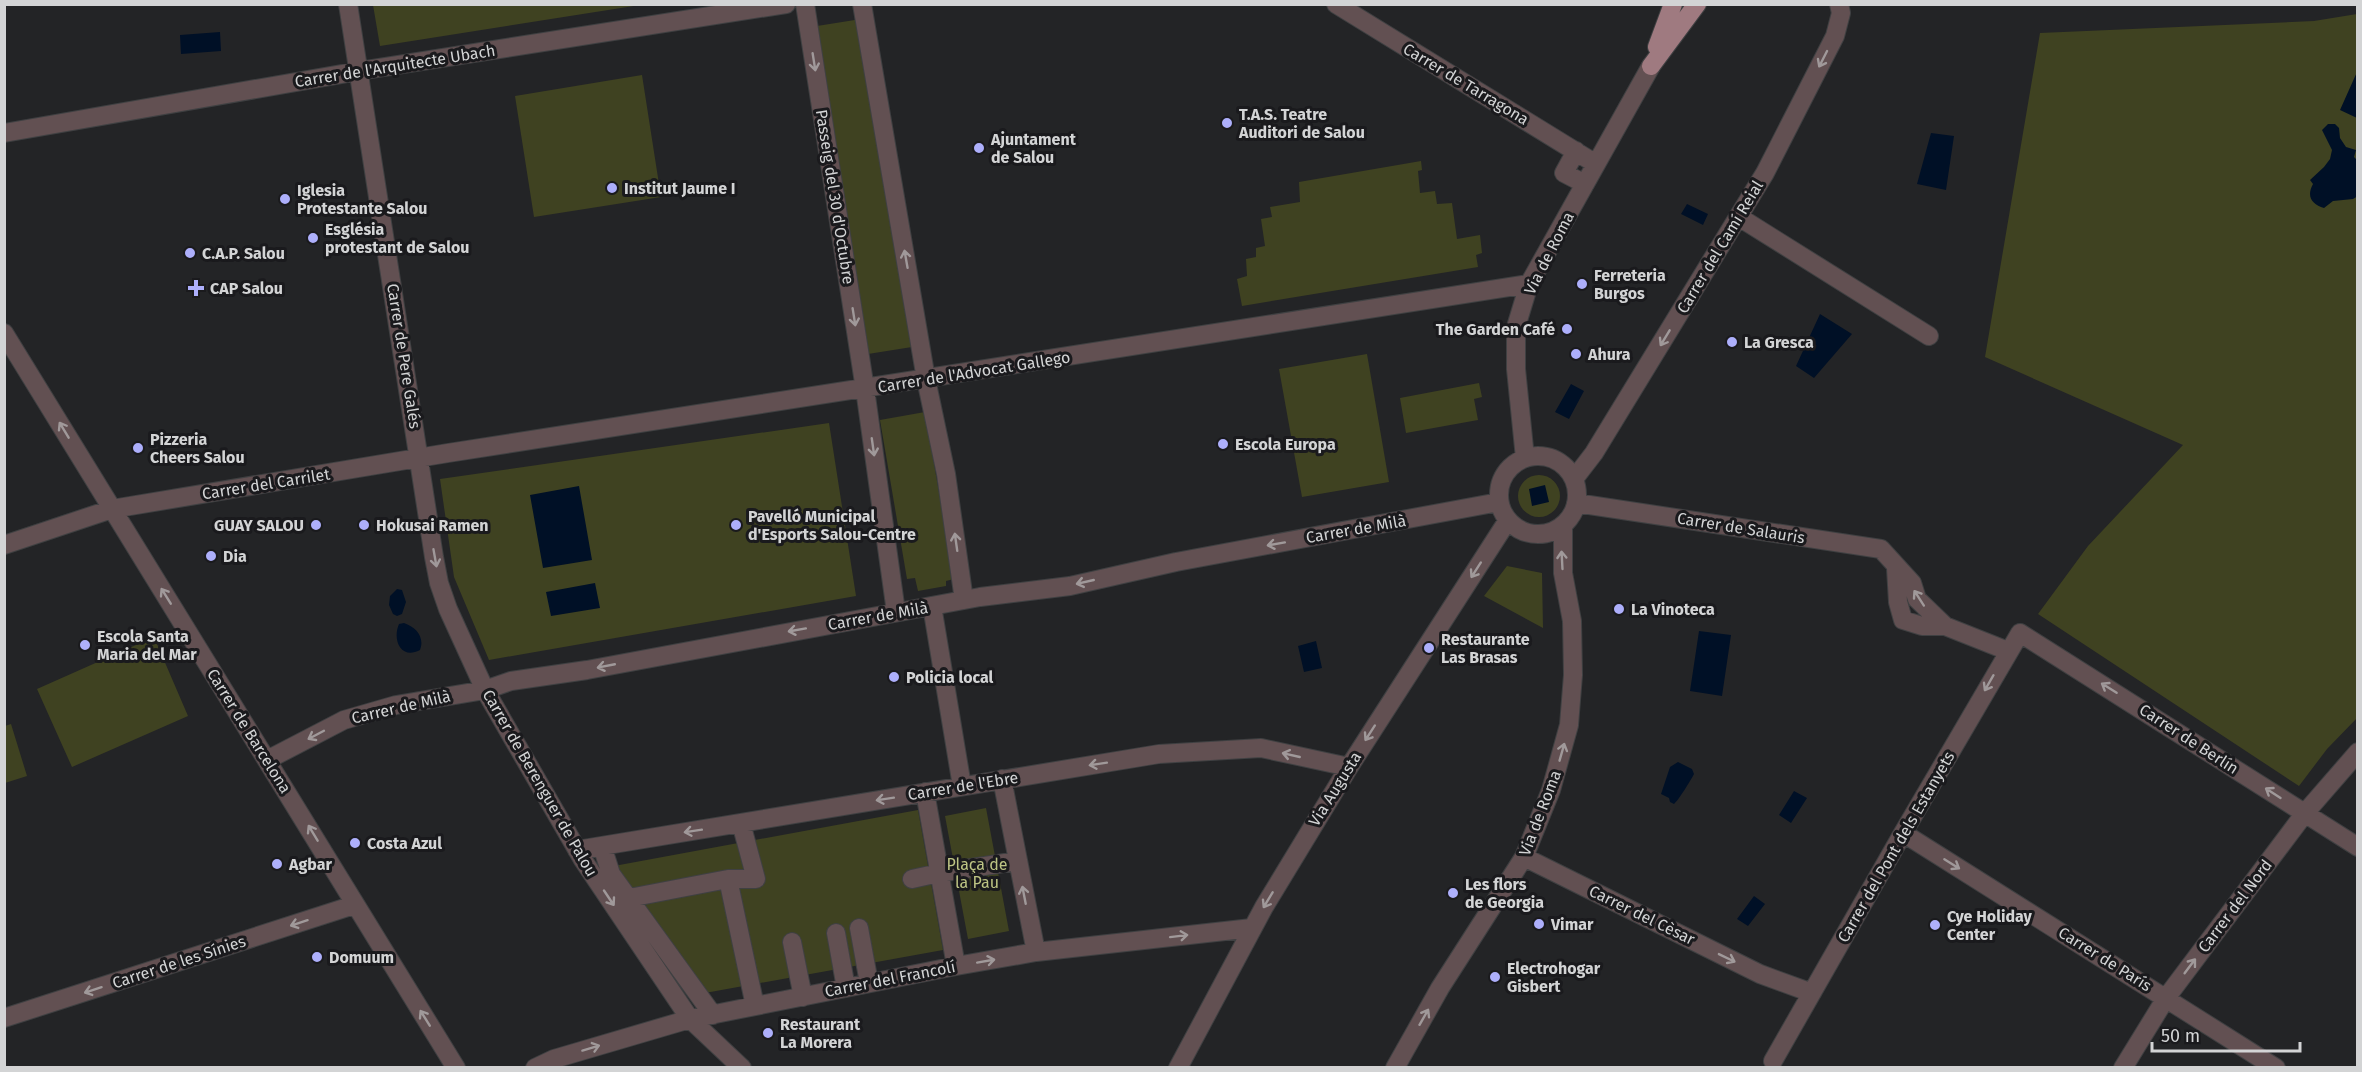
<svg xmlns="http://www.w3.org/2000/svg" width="2362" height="1072" viewBox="0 0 2362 1072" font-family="'Fira Sans',sans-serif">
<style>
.green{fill:#3f4221}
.water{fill:#001026}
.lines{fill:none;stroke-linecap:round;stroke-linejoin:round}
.street-casing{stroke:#3f4042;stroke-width:20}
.primary-casing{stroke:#3f4042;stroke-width:20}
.street{stroke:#625052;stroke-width:18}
.primary{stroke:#9f7a80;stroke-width:18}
.oneway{stroke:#a0999a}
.poi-dot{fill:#adaffb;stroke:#1a1a1d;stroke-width:2}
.labels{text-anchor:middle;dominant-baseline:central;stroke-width:6;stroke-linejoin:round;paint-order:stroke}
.street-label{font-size:16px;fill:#d3d4d5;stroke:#1a1a1d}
.poi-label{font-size:16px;font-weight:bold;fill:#d3d4d5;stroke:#1a1a1d;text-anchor:start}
.park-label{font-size:16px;fill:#bdc484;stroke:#1a1a1d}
</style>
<rect width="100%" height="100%" fill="#232426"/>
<path class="green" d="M 373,5 L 373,4 L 640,5 L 380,46 Z
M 2357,14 L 2357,718 L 2327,749 L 2299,786 L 2038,614 L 2088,546 L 2183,445 L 1985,357 L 2040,33 L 2314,21 Z
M 861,19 L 912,347 L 868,354 L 817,26 Z
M 642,75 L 661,197 L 534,217 L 515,96 Z
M 1421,161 L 1422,170 L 1418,171 L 1420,193 L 1435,191 L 1437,204 L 1452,203 L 1457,239 L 1480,235 L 1482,253 L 1476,255 L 1478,267 L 1242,306 L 1237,279 L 1247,276 L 1246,259 L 1256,257 L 1256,248 L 1265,246 L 1261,219 L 1272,217 L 1270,207 L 1300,202 L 1299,182 Z
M 1367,354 L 1389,482 L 1302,497 L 1279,369 Z
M 1479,383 L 1482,397 L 1474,399 L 1478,420 L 1406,433 L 1400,398 Z
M 925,412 L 954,579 L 946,581 L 946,586 L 918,591 L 915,578 L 907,579 L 880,420 Z
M 829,423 L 856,596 L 489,660 L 454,577 L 440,479 Z
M1518 496a21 21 0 1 1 42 0a21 21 0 1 1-42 0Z
M 1507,566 L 1542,573 L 1543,628 L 1484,596 Z
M 154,637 L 188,716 L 72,767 L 37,689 Z
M 11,724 L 27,776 L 5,783 L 5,726 Z
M 986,808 L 1009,931 L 968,939 L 945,816 Z
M 918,810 L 943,950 L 705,993 L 614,866 Z"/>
<path class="water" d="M 220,32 L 221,51 L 181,54 L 180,35 Z
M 2357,72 L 2357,118 L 2340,110 Z
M 2328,124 L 2335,124 L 2339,128 L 2340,138 L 2346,147 L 2356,150 L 2354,157 L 2357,160 L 2358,196 L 2353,199 L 2333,201 L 2324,208 C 2312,204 2306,197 2313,184 L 2310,180 L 2324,167 L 2330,159 L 2332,150 L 2322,130 Z
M 1931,133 L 1954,136 L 1946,190 L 1917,184 Z
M 1687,204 L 1708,214 L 1703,225 L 1681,214 Z
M 1820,314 L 1852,334 L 1814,378 L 1796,366 Z
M 1571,384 L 1584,391 L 1569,419 L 1555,412 Z
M 1545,485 L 1549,502 L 1532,506 L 1529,489 Z
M 579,486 L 592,560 L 543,568 L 530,495 Z
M 595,583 L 600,608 L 551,616 L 546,592 Z
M 397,589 L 402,590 L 406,602 L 402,614 L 397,616 L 393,614 L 389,605 L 390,596 Z
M 404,623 C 416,627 425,637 420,650 C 401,660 392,640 399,624 Z
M 1699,631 L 1731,635 L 1722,696 L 1690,691 Z
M 1316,641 L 1322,668 L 1304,672 L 1298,646 Z
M 1678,762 L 1692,769 L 1694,774 C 1691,780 1678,801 1674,804 L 1670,802 L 1669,798 L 1661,794 L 1670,767 Z
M 1794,791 L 1807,798 L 1791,823 L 1779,815 Z
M 1754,896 L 1765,904 L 1748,926 L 1737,919 Z"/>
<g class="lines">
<defs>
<path id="street" d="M 348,4 L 434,557 L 439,583 L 448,609 L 485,690 L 583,860 L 690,1019 L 742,1068
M 805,4 L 865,389 L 896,612
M 862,4 L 926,379 L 946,474 L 964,600
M 1336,4 L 1596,164
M 4,133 L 359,71 L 786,4
M 1576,151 L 1564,173 L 1585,184
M 1739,217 L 1929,336
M 4,333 L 456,1068
M1499 495a39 39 0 1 1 78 0a39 39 0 1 1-78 0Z
M 1525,458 L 1516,369 L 1516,327 L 1529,284 L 1651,66
M 1574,479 L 1594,453 L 1765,173 L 1835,36 L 1841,13 L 1839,4
M 1576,503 L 1881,549 L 1912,583 L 1917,599 L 1945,626
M 4,545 L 112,509 L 448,453 L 1529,284
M 1896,568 L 1898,602 L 1903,620 L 1922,626 L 1945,626 L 2008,651
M 932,606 L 962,786
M 267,760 L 344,720 L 396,705 L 485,690 L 511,681 L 587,670 L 980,597 L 1070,586 L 1176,562 L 1499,502
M 1002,779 L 1036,952
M 925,792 L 956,966
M 1903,833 L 2276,1068
M 602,846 L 611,874 L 713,1015
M 577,850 L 1159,754 L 1261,748 L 1349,767
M 1524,857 L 1760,974 L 1812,993
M 728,879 L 755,1006
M 912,879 L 939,873 L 1018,861
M 629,898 L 728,879 L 756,879 L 741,823
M 859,928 L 869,983
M 836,933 L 846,988
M 792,942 L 803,997
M 4,1018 L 354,905
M 1773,1061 L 1903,833 L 2020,633 L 2358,847
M 535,1068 L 554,1059 L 690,1019 L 956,966 L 1036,952 L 1252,928
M 1178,1068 L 1264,907 L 1349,767 L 1508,520
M 1395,1068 L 1440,988 L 1524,857 L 1551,790 L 1569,725 L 1573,675 L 1572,621 L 1563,573 L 1563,525
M 2123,1068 L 2166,998 L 2305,813 L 2358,752"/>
<path id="primary" d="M 1657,47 L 1673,4
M 1651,66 L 1697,4"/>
</defs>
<use href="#street" class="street-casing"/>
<use href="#primary" class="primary-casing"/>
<use href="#street" class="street"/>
<use href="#primary" class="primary"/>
</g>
<defs><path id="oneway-shaft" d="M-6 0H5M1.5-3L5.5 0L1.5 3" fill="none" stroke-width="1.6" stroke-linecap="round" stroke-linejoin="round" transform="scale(1.5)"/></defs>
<g class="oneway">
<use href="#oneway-shaft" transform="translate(1823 59) rotate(117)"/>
<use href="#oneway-shaft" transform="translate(814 62) rotate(81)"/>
<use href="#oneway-shaft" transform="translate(906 259) rotate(-100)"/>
<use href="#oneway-shaft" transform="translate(854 317) rotate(81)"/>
<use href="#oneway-shaft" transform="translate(1665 338) rotate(121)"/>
<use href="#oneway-shaft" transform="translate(64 430) rotate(-121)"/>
<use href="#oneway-shaft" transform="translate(873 447) rotate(82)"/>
<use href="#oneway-shaft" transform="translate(956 542) rotate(-98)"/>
<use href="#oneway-shaft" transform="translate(1276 544) rotate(170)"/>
<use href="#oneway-shaft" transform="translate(435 558) rotate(80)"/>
<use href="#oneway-shaft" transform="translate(1562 560) rotate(-93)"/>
<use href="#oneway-shaft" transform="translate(1476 570) rotate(123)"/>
<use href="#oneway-shaft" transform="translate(1085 582) rotate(167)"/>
<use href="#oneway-shaft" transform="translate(166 596) rotate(-122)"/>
<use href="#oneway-shaft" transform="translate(1919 598) rotate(-123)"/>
<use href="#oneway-shaft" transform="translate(797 630) rotate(170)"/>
<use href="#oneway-shaft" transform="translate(606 666) rotate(169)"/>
<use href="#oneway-shaft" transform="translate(1989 683) rotate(120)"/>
<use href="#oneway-shaft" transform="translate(2109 688) rotate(-148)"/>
<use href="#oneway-shaft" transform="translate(1370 733) rotate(123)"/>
<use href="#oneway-shaft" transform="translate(316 735) rotate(152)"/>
<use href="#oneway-shaft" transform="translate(1562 752) rotate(-74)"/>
<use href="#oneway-shaft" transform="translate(1291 755) rotate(-167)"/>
<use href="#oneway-shaft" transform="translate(1098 764) rotate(171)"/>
<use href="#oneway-shaft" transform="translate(2273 793) rotate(-147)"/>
<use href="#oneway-shaft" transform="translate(885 799) rotate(171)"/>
<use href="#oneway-shaft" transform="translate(693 831) rotate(171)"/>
<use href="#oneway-shaft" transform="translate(313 833) rotate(-121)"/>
<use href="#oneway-shaft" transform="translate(1952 864) rotate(32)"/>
<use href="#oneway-shaft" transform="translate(1024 895) rotate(-101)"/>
<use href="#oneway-shaft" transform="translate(609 898) rotate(56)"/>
<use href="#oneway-shaft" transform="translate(1268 900) rotate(121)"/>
<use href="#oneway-shaft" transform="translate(299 923) rotate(162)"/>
<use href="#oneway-shaft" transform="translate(1179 936) rotate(-7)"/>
<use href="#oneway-shaft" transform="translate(1727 958) rotate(26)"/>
<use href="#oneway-shaft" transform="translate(986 961) rotate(-10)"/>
<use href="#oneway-shaft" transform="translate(2190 966) rotate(-53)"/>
<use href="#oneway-shaft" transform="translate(93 990) rotate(162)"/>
<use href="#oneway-shaft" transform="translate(1424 1017) rotate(-60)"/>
<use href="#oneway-shaft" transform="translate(425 1018) rotate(-122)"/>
<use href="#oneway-shaft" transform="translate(591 1048) rotate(-17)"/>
</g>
<g class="poi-dot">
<circle cx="1227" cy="123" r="6"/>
<circle cx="979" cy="148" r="6"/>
<circle cx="612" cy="188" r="6"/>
<circle cx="285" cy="199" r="6"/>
<circle cx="313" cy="238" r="6"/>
<circle cx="190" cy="253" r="6"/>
<circle cx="1582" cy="284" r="6"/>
<path d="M193 279h6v6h6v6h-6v6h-6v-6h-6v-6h6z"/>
<circle cx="1567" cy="329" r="6"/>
<circle cx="1732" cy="342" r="6"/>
<circle cx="1576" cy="354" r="6"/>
<circle cx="1223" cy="444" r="6"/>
<circle cx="138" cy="448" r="6"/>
<circle cx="316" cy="525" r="6"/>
<circle cx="364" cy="525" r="6"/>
<circle cx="736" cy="525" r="6"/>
<circle cx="211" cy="556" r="6"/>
<circle cx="1619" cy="609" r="6"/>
<circle cx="85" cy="645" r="6"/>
<circle cx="1429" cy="648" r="6"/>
<circle cx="894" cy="677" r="6"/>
<circle cx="355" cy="843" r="6"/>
<circle cx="277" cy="864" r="6"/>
<circle cx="1453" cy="893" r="6"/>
<circle cx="1539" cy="924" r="6"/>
<circle cx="1935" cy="925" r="6"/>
<circle cx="317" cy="957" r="6"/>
<circle cx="1495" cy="977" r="6"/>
<circle cx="768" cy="1033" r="6"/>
</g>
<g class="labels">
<g class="street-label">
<text transform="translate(395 66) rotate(-9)">Carrer de l'Arquitecte Ubach</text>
<text transform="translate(1466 84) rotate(31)">Carrer de Tarragona</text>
<text transform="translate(835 197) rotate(81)">Passeig del 30 d'Octubre</text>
<text transform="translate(1720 247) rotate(-59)">Carrer del Camí Reial</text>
<text transform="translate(1549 253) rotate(-63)">Via de Roma</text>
<text transform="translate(404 356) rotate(81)">Carrer de Pere Galés</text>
<text transform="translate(974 372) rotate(-9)">Carrer de l'Advocat Gallego</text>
<text transform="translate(266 484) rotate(-9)">Carrer del Carrilet</text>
<text transform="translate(1741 528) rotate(9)">Carrer de Salauris</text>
<text transform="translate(1356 529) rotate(-10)">Carrer de Milà</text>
<text transform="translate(878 616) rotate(-10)">Carrer de Milà</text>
<text transform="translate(401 707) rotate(-13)">Carrer de Milà</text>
<text transform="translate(249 731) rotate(58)">Carrer de Barcelona</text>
<text transform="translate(2189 739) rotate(33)">Carrer de Berlín</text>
<text transform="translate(540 783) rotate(60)">Carrer de Berenguer de Palou</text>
<text transform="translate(963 786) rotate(-9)">Carrer de l'Ebre</text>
<text transform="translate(1335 789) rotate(-58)">Via Augusta</text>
<text transform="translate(1540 813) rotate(-69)">Via de Roma</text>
<text transform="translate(1896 847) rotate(-60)">Carrer del Pont dels Estanyets</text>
<text transform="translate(2235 906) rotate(-53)">Carrer del Nord</text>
<text transform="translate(1642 915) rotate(26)">Carrer del Cèsar</text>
<text transform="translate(2105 959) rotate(32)">Carrer de París</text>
<text transform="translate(179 962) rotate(-18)">Carrer de les Sínies</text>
<text transform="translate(890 979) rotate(-11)">Carrer del Francolí</text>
</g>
<g class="poi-label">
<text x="1239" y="114">T.A.S. Teatre<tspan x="1239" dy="18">Auditori de Salou</tspan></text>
<text x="991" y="139">Ajuntament<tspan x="991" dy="18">de Salou</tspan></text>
<text x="624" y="188">Institut Jaume I</text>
<text x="297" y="190">Iglesia<tspan x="297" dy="18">Protestante Salou</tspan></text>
<text x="325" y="229">Església<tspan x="325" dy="18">protestant de Salou</tspan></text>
<text x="202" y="253">C.A.P. Salou</text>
<text x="1594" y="275">Ferreteria<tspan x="1594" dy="18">Burgos</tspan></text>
<text x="210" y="288">CAP Salou</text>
<text x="1555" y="329" text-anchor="end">The Garden Café</text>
<text x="1744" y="342">La Gresca</text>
<text x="1588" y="354">Ahura</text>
<text x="150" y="439">Pizzeria<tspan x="150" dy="18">Cheers Salou</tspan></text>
<text x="1235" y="444">Escola Europa</text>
<text x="748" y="516">Pavelló Municipal<tspan x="748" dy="18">d'Esports Salou-Centre</tspan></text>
<text x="304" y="525" text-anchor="end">GUAY SALOU</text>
<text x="376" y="525">Hokusai Ramen</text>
<text x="223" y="556">Dia</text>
<text x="1631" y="609">La Vinoteca</text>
<text x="97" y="636">Escola Santa<tspan x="97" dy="18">Maria del Mar</tspan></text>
<text x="1441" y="639">Restaurante<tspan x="1441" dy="18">Las Brasas</tspan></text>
<text x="906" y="677">Policia local</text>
<text x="367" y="843">Costa Azul</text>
<text x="289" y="864">Agbar</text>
<text x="1465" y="884">Les flors<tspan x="1465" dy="18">de Georgia</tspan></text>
<text x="1947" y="916">Cye Holiday<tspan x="1947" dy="18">Center</tspan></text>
<text x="1551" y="924">Vimar</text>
<text x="329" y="957">Domuum</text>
<text x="1507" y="968">Electrohogar<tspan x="1507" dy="18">Gisbert</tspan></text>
<text x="780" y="1024">Restaurant<tspan x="780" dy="18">La Morera</tspan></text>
</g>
<g class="park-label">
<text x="977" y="864">Plaça de<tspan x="977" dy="18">la Pau</tspan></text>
</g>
</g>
<rect width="2362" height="1072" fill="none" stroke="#d3d4d5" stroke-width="12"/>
<path d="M2152 1042v9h148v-9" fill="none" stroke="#d3d4d5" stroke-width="3"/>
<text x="2161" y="1042" font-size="18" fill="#d3d4d5" stroke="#1a1a1d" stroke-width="4.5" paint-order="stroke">50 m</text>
</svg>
